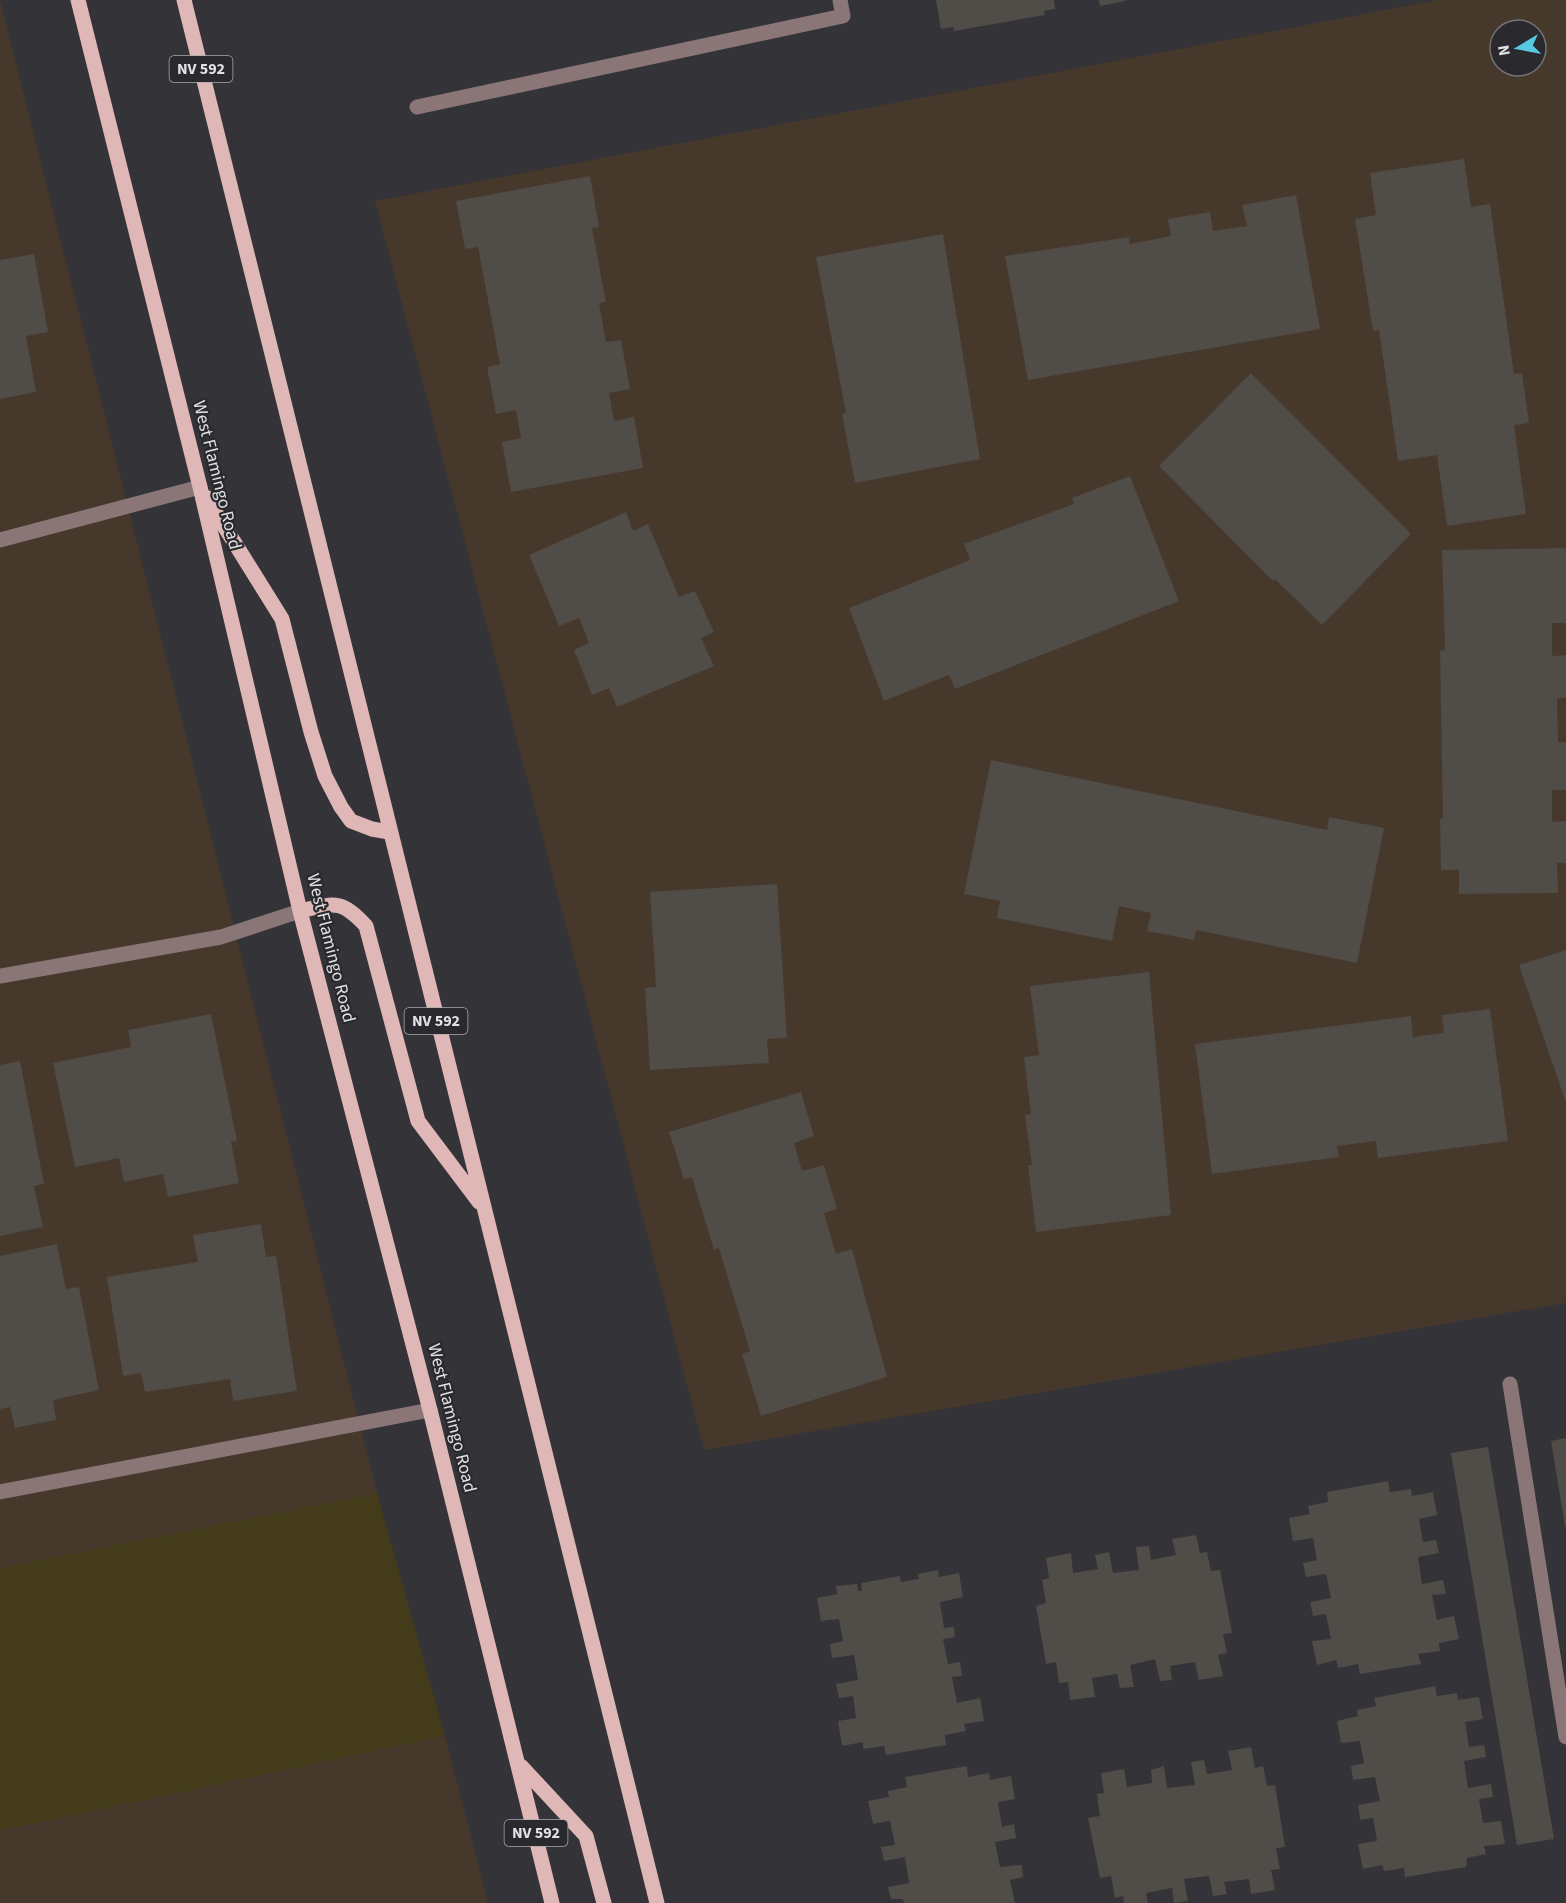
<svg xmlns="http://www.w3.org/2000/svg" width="1566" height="1903" viewBox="0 0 1566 1903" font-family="'Source Sans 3',sans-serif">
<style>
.commercial{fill:#47382c;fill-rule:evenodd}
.sand{fill:#443b1b}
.building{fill:#504c48}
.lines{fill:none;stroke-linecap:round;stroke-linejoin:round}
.minor{stroke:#8a7676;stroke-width:15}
.major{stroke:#e0b7b7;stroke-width:15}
.labels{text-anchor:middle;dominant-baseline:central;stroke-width:4.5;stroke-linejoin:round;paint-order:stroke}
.shield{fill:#2a292e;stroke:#abaaae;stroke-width:1.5}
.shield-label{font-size:16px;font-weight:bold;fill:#e2e2e5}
.street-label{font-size:18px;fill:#e2e2e5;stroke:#2a292e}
</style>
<rect width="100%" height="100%" fill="#333338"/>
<path class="commercial" d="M 0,0 L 377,1493 L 0,1568 Z
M 1438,0 L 1566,0 L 1566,1303 L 704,1450 L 375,201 ZM 1500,30 L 1536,30 L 1536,66 L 1500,66 Z
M 445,1736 L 488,1903 L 0,1903 L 0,1831 Z"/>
<path class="sand" d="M 377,1493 L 445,1736 L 0,1831 L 0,1568 Z"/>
<path class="building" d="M 936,0 L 1054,0 L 1055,9 L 1044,11 L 1045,15 L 954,31 L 953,27 L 941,29 Z
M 1099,0 L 1126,0 L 1126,1 L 1100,6 Z
M 1464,159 L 1471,207 L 1490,204 L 1514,374 L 1522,373 L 1529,423 L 1514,425 L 1526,514 L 1447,526 L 1437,455 L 1398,461 L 1379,330 L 1373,331 L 1355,219 L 1376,215 L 1370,173 Z
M 590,176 L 599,227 L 592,228 L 606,302 L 599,303 L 606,342 L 621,340 L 630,389 L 609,393 L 614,421 L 634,417 L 643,468 L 511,492 L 502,442 L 521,438 L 516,410 L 496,414 L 487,367 L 500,364 L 478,247 L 465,249 L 456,201 Z
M 1296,195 L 1320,329 L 1028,380 L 1005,256 L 1129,237 L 1130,244 L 1171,236 L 1168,219 L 1210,212 L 1213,231 L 1247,226 L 1242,205 Z
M 943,234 L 980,459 L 855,483 L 842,414 L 846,413 L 816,257 Z
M 34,254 L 48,332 L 26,336 L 36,392 L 0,399 L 0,260 Z
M 1251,373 L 1411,534 L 1322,625 L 1275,579 L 1273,581 L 1159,466 Z
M 1130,476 L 1179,601 L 955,689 L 949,675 L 884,701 L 849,608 L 970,560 L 964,544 L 1074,504 L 1072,498 Z
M 626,512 L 633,531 L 648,524 L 679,597 L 695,591 L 714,632 L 701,638 L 714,666 L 617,707 L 609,688 L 592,695 L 574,650 L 589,643 L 579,618 L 559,626 L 529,555 Z
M 1566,548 L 1566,623 L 1552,623 L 1552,656 L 1566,655 L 1566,698 L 1557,698 L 1558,742 L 1566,742 L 1566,790 L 1552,790 L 1552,822 L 1566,821 L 1566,863 L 1557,863 L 1558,893 L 1459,894 L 1459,870 L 1441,870 L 1440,819 L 1443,819 L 1440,651 L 1445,650 L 1442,550 Z
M 991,760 L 1327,830 L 1329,817 L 1384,828 L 1357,963 L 1196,930 L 1194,940 L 1147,931 L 1151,913 L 1119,906 L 1112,941 L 997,918 L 1000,901 L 964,894 Z
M 777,884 L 787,1038 L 767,1039 L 769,1063 L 650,1070 L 645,988 L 656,987 L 650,892 Z
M 1566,950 L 1566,1103 L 1519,965 Z
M 1149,972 L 1171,1215 L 1036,1232 L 1028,1165 L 1032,1165 L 1025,1115 L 1031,1114 L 1024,1057 L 1039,1055 L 1030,986 Z
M 1490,1009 L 1508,1141 L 1378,1158 L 1376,1141 L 1337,1146 L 1339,1157 L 1212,1174 L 1195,1044 L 1411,1016 L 1413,1037 L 1444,1033 L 1442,1015 Z
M 211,1014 L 237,1141 L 231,1142 L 239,1183 L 168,1197 L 163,1174 L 124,1182 L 119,1158 L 75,1167 L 53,1063 L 131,1047 L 128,1030 Z
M 20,1061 L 44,1184 L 34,1186 L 43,1227 L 0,1236 L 0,1065 Z
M 801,1092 L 814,1136 L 794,1143 L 802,1171 L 824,1165 L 837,1209 L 824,1213 L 836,1254 L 852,1249 L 887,1377 L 761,1416 L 742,1354 L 750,1351 L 719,1248 L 714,1250 L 692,1177 L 684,1179 L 669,1132 Z
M 261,1224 L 266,1257 L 276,1256 L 297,1391 L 233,1401 L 230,1379 L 145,1392 L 141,1373 L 123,1376 L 107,1277 L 198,1262 L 193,1235 Z
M 57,1244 L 66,1289 L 79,1287 L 99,1390 L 53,1400 L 56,1420 L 15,1428 L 10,1407 L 0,1409 L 0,1256 Z
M 1566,1438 L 1566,1526 L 1565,1526 L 1551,1441 Z
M 1488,1447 L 1554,1839 L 1517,1845 L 1451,1453 Z
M 1388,1481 L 1390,1492 L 1411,1489 L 1412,1496 L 1433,1492 L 1437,1515 L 1419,1519 L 1423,1542 L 1436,1540 L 1439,1553 L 1418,1557 L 1422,1584 L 1443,1580 L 1446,1594 L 1432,1595 L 1437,1620 L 1454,1616 L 1459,1639 L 1439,1643 L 1440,1651 L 1418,1654 L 1421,1664 L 1360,1674 L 1358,1664 L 1338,1668 L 1336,1660 L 1317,1665 L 1312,1641 L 1331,1639 L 1326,1614 L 1313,1616 L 1310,1602 L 1331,1598 L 1326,1574 L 1306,1577 L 1303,1563 L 1317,1560 L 1313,1538 L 1293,1541 L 1289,1518 L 1310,1514 L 1308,1506 L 1328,1502 L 1327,1492 Z
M 1196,1535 L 1200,1553 L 1207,1552 L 1211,1571 L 1220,1570 L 1232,1633 L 1223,1634 L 1227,1653 L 1218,1655 L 1223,1676 L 1199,1680 L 1195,1662 L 1170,1666 L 1172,1680 L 1160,1681 L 1155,1659 L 1130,1665 L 1134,1687 L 1120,1688 L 1117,1674 L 1092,1678 L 1095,1697 L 1070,1700 L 1068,1682 L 1059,1683 L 1056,1662 L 1046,1664 L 1036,1606 L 1046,1603 L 1042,1580 L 1049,1578 L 1046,1558 L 1071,1553 L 1073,1573 L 1098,1569 L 1095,1555 L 1109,1552 L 1113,1573 L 1139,1570 L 1136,1547 L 1149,1546 L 1151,1560 L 1176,1555 L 1172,1539 Z
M 938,1570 L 939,1577 L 959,1573 L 963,1597 L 940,1602 L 944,1628 L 954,1627 L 955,1637 L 943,1639 L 948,1664 L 960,1662 L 962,1676 L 952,1677 L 957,1703 L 980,1698 L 984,1721 L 964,1724 L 966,1731 L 945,1735 L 946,1745 L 886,1755 L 884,1746 L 863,1749 L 863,1742 L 842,1746 L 838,1721 L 856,1718 L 853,1696 L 839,1698 L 836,1684 L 858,1680 L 854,1655 L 832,1658 L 830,1644 L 843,1641 L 839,1619 L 821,1621 L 817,1598 L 837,1594 L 836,1586 L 857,1584 L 858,1591 L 862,1591 L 861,1583 L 900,1576 L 901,1582 L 919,1579 L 918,1574 Z
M 1435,1686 L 1437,1696 L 1457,1693 L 1458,1700 L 1479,1697 L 1483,1719 L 1465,1722 L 1469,1747 L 1484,1745 L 1486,1757 L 1464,1761 L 1468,1788 L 1491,1784 L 1493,1797 L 1479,1799 L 1483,1823 L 1501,1821 L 1505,1844 L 1484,1846 L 1486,1854 L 1467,1858 L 1466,1867 L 1405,1877 L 1404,1868 L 1384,1871 L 1382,1865 L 1363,1869 L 1358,1844 L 1377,1841 L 1373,1818 L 1360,1820 L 1358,1805 L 1380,1801 L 1375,1777 L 1353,1780 L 1351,1766 L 1364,1763 L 1360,1741 L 1341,1743 L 1337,1721 L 1358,1716 L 1357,1710 L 1376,1706 L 1374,1698 Z
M 1251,1747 L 1255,1768 L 1263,1766 L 1267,1786 L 1275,1785 L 1285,1847 L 1276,1848 L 1280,1869 L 1271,1870 L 1275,1890 L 1251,1894 L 1249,1879 L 1224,1882 L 1227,1894 L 1213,1896 L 1209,1876 L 1184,1879 L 1188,1901 L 1174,1903 L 1172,1888 L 1146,1893 L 1148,1903 L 1124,1903 L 1123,1896 L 1115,1898 L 1111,1876 L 1100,1878 L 1088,1818 L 1100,1816 L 1097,1794 L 1104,1793 L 1101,1773 L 1124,1769 L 1127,1787 L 1152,1783 L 1151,1770 L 1164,1766 L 1167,1788 L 1195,1785 L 1191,1762 L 1204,1760 L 1207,1774 L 1232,1770 L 1228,1751 Z
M 967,1766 L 968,1777 L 989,1773 L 990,1780 L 1011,1776 L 1015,1799 L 998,1802 L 1002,1827 L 1014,1824 L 1016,1838 L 995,1842 L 1000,1867 L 1022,1865 L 1023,1877 L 1010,1880 L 1015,1903 L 904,1903 L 903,1899 L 891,1899 L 888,1887 L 909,1883 L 905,1857 L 884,1861 L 881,1847 L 895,1845 L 890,1821 L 873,1824 L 868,1801 L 889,1797 L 888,1791 L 907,1787 L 905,1777 Z"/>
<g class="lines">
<path class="minor" d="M 417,107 L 843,16 L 840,0
M 0,540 L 200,487
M 0,976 L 221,937 L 300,911
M 1510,1384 L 1566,1737
M 0,1492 L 430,1410"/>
<path class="major" d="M 78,0 L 200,487 L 300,911 L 430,1410 L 552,1903
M 184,0 L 657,1903
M 206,497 L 282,619 L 311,732 L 325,776 L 341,807 L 351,821 L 372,829 L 389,832
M 300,911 C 335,903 341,899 366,926 L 418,1121 L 479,1202
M 521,1766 L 586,1836 L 604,1903"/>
</g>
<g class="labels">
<g class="shield">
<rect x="169.5" y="56" width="63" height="26" rx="4.5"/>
<rect x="404.5" y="1008" width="63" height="26" rx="4.5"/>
<rect x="504.5" y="1820" width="63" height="26" rx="4.5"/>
</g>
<g class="shield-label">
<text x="201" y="69">NV 592</text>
<text x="436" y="1021">NV 592</text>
<text x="536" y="1833">NV 592</text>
</g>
<g class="street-label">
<text transform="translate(217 475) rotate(76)">West Flamingo Road</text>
<text transform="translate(331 948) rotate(76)">West Flamingo Road</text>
<text transform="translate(452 1418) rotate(76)">West Flamingo Road</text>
</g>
</g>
<g transform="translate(1518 48) rotate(260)"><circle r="28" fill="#2a292e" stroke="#747377" stroke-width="1.5"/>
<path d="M0-4.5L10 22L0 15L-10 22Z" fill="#56c9e1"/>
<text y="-9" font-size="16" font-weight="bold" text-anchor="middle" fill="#e2e2e5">N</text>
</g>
</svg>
